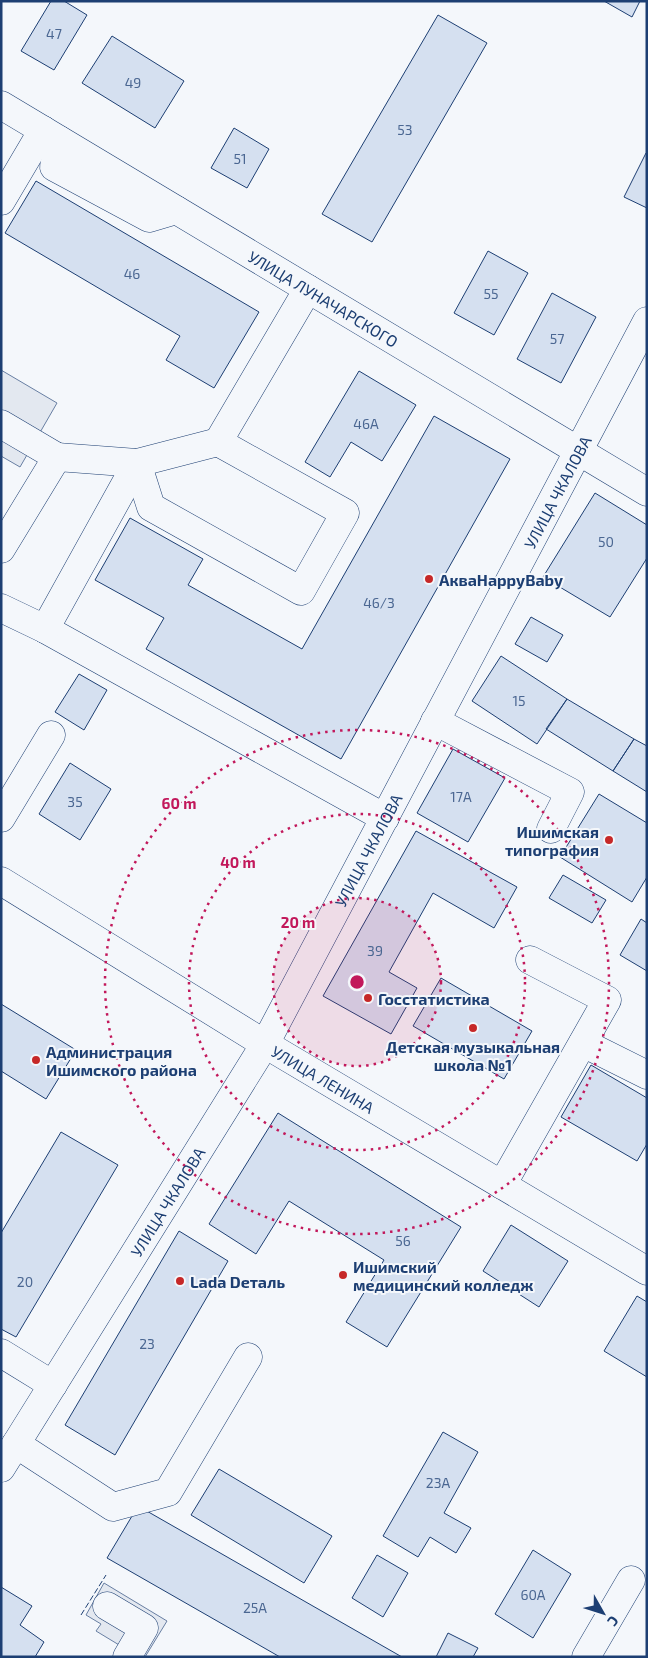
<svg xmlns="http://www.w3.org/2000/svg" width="648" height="1658" viewBox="0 0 648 1658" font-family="'Exo 2',sans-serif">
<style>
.parking{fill:#e3e8f0;stroke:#687fa3}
.building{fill:#d5e0f0;stroke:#1d3f73}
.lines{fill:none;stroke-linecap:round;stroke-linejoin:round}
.minor-casing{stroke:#1d3f73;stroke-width:29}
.minor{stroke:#f4f7fb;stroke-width:28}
.fence{stroke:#1d3f73;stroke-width:1;stroke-dasharray:6 2.5;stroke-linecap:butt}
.ring{fill:none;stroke:#c2185b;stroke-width:2.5;stroke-dasharray:2.5 5}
.poi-dot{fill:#c62828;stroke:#f4f7fb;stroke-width:2}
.labels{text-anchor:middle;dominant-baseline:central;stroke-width:4;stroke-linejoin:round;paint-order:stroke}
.number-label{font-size:14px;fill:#4b6792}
.street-label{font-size:16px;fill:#1d3f73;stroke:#f4f7fb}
.poi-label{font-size:16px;font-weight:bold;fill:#1d3f73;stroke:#f4f7fb;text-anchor:start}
.centre{fill:#c2185b;stroke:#f4f7fb;stroke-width:2.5}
.ring-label{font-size:15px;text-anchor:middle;font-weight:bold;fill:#c2185b;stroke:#f4f7fb;stroke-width:4;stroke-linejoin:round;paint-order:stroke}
</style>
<rect width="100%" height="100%" fill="#f4f7fb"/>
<path class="parking" d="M 1,370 L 57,403 L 20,467 L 1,456 Z
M 104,1583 L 167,1621 L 145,1657 L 139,1657 L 96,1631 L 101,1624 L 86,1615 Z"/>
<path class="building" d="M 51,1 L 64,1 L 87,15 L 54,70 L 21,51 Z
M 604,1 L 640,1 L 632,17 Z
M 438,15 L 487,43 L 372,242 L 322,214 Z
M 112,36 L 184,81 L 155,128 L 82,83 Z
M 234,128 L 269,149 L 247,188 L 211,168 Z
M 646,153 L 647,153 L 647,208 L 624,197 Z
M 36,181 L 259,312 L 214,388 L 166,360 L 180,336 L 5,233 Z
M 488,251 L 528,273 L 494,335 L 454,313 Z
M 552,293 L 596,317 L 561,383 L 517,359 Z
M 359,371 L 416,405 L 382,461 L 351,442 L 330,477 L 305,462 Z
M 434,416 L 510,459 L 341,759 L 146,649 L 164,618 L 95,580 L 130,518 L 203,559 L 188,585 L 302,649 Z
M 595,493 L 647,525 L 647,558 L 610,617 L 543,577 Z
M 531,617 L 563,635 L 547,662 L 515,644 Z
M 501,656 L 567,699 L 537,744 L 472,701 Z
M 79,674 L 107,690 L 84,730 L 55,712 Z
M 567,699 L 634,739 L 613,771 L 546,729 Z
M 634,739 L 647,746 L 647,792 L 613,771 Z
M 453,749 L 505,778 L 468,842 L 417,813 Z
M 70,763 L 111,789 L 80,840 L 39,814 Z
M 599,794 L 647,823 L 647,877 L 632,902 L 560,857 Z
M 416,831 L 517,887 L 494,928 L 433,893 L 389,972 L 417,988 L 391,1034 L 323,996 Z
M 563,875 L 606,900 L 592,923 L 549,898 Z
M 641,919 L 647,923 L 647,971 L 620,955 Z
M 441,978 L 532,1031 L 504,1079 L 413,1026 Z
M 1,1004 L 76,1050 L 46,1099 L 1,1071 Z
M 591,1065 L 647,1098 L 647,1144 L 637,1161 L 561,1117 Z
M 278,1113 L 461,1227 L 387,1347 L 346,1322 L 384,1260 L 289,1201 L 256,1254 L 209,1224 Z
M 61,1132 L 118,1165 L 16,1337 L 1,1329 L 1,1233 Z
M 511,1225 L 568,1261 L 539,1307 L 483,1271 Z
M 179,1231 L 228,1261 L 115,1455 L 65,1425 Z
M 637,1296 L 647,1302 L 647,1377 L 604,1351 Z
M 443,1432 L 478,1452 L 444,1513 L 471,1528 L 456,1553 L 430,1537 L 418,1557 L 383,1536 Z
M 219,1469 L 332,1536 L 304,1583 L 191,1515 Z
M 138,1506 L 402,1657 L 280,1657 L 107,1558 Z
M 533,1550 L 571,1574 L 533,1638 L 495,1614 Z
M 377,1555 L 408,1573 L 383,1617 L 352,1598 Z
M 1,1587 L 32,1606 L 20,1625 L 44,1642 L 35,1657 L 1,1657 Z
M 448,1633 L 478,1648 L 473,1657 L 436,1657 Z"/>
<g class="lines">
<defs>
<g id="minor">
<path id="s1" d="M 1,105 L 647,492"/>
<path d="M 59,140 L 54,167 L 149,218 L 176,210"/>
<path d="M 1,201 L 43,130"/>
<path d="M 308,289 L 218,442 L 137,463 L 45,629 L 385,818"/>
<path d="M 1,424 L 57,457 L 1,549"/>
<path d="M 57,457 L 137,463 L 151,507 L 301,591 L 345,513 L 218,442"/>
<path d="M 1,608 L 45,629"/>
<path d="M 435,721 L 570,792 L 551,829"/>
<path d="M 1,818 L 51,735"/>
<path id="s2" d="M 1,881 L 265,1044 L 647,1271"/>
<path d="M 583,1043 L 647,1075"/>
<path d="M 502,1185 L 607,1000 L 530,960"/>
<path d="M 1,1353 L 53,1385"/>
<path d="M 16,1444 L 113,1507 L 168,1492 L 248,1357"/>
<path id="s3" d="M 1,1468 L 265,1044 L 647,321"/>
<path d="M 107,1606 L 144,1628 L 127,1657"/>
<path d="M 586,1657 L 631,1580"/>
</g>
</defs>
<use href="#minor" class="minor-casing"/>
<use href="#minor" class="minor"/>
<path class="fence" d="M 81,1615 L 106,1575"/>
</g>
<circle cx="357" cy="982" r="84" fill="#c2185b" fill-opacity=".12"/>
<g class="ring">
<circle cx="357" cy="982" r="84"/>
<circle cx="357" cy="982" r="168"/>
<circle cx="357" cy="982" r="252"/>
</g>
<g class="poi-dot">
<circle cx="429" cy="579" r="5"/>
<circle cx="609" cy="840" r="5"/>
<circle cx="368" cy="998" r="5"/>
<circle cx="473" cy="1028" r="5"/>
<circle cx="36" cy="1060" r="5"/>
<circle cx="343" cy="1275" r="5"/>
<circle cx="180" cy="1281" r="5"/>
</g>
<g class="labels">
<g class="number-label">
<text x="54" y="33">47</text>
<text x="133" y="82">49</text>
<text x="405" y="129">53</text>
<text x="240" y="158">51</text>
<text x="132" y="273">46</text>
<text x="491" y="293">55</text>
<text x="557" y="338">57</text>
<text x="366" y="423">46А</text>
<text x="606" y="541">50</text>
<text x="379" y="602">46/3</text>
<text x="519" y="700">15</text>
<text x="461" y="796">17А</text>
<text x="75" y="801">35</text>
<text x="375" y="950">39</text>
<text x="403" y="1240">56</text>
<text x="25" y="1281">20</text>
<text x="147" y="1343">23</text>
<text x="438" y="1482">23А</text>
<text x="533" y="1594">60А</text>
<text x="255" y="1607">25А</text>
</g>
<g class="street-label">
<text stroke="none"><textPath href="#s1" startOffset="376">УЛИЦА ЛУНАЧАРСКОГО</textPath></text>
<text stroke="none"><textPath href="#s3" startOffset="1124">УЛИЦА ЧКАЛОВА</textPath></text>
<text stroke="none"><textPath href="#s3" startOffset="719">УЛИЦА ЧКАЛОВА</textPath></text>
<text stroke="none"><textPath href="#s2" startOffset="378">УЛИЦА ЛЕНИНА</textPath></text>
<text stroke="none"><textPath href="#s3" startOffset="314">УЛИЦА ЧКАЛОВА</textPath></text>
</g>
<g class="poi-label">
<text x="439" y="579">АкваHappyBaby</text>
<text x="599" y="831" text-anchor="end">Ишимская<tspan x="599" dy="18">типография</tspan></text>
<text x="378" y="998">Госстатистика</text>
<text x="473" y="1046" text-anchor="middle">Детская музыкальная<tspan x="473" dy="18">школа №1</tspan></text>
<text x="46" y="1051">Администрация<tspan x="46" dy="18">Ишимского района</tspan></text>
<text x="353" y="1266">Ишимский<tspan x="353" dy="18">медицинский колледж</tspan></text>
<text x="190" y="1281">Lada Dеталь</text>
</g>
</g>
<circle cx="357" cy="982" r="8" class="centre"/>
<g class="ring-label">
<text x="179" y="809">60 m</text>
<text x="238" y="868">40 m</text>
<text x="298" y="928">20 m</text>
</g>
<rect width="648" height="1658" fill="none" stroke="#1d3f73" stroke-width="5"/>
<g transform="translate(603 1613) rotate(129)" stroke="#f4f7fb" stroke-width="4" paint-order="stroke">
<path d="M0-4L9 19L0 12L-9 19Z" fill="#1d3f73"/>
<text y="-8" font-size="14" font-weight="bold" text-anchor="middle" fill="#1d3f73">С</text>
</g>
</svg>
